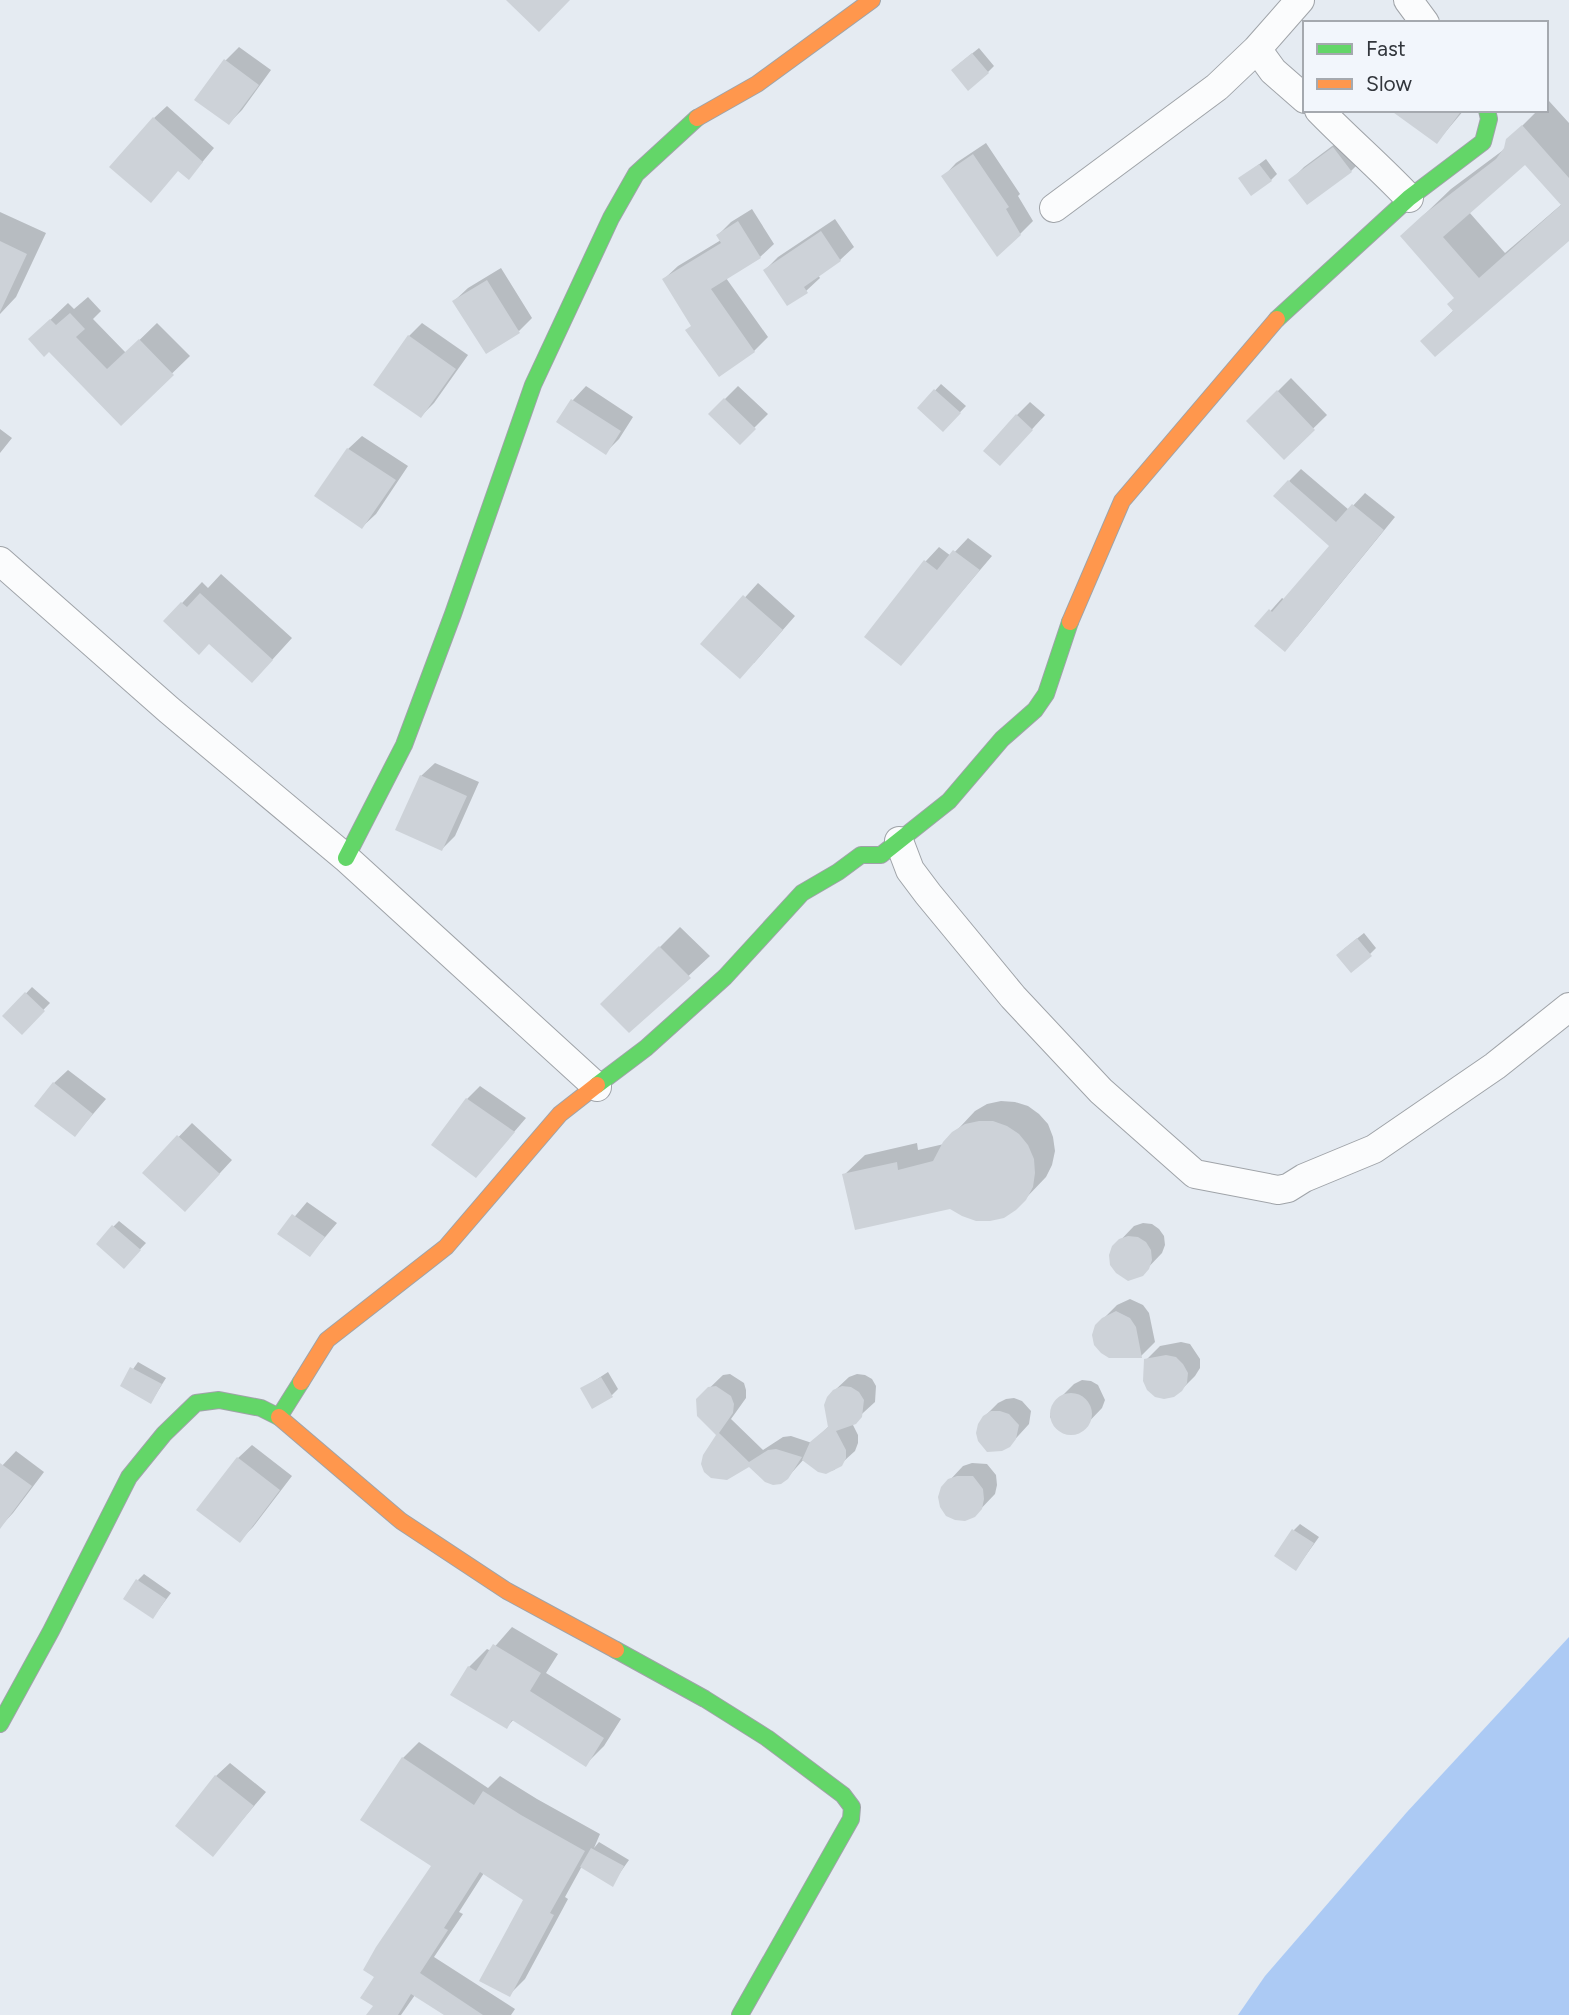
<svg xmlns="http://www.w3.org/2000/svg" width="1569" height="2015" viewBox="0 0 1569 2015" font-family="Figtree,sans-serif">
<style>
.water{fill:#accaf4}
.shadow{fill:#0003;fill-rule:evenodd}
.building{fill:#cdd2d8;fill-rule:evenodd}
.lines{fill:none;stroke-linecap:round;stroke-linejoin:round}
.street-casing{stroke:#9fa3a8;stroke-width:30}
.fast-casing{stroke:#9fa3a8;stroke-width:18}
.slow-casing{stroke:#9fa3a8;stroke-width:18}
.street{stroke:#fbfcfd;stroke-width:28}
.fast{stroke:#63d668;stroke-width:16}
.slow{stroke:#ff974d;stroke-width:16}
</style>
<rect width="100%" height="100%" fill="#e5ebf2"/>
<path class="water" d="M 1569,1637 L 1569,2015 L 1238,2015 L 1265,1976 L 1407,1812 Z"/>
<path class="shadow" d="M 239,47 L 271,70 L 242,110 L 229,123 L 196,100 L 226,60 Z
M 979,48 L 994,66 L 988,72 L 959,64 Z
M 1549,101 L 1569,123 L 1569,238 L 1422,341 L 1454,310 L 1456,298 L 1402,236 L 1451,189 L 1506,148 L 1508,140 L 1538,110 L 1546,110 L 1546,103 ZM 1525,162 L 1562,204 L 1505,253 L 1469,212 Z
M 167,106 L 214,148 L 189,178 L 154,118 Z
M 1401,110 L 1464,110 L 1437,142 Z
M 1347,135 L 1364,158 L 1351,171 L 1291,180 L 1304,167 Z
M 986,143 L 1020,194 L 1018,196 L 1033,221 L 1020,234 L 944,176 L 956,163 Z
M 1266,159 L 1277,174 L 1271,180 L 1241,178 Z
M 752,209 L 774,244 L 760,257 L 726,278 L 768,337 L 754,351 L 719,375 L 693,325 L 664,279 L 678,266 L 721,240 L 718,235 L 731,222 Z
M 0,212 L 46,233 L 16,297 L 0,314 Z
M 835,219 L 854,247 L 840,260 L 818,275 L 820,278 L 806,291 L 765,270 L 778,257 Z
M 501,268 L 532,318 L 519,331 L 454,301 L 468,288 Z
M 88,297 L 101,311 L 93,319 L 126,353 L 157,323 L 190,356 L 121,423 L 48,322 L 68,303 L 74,309 Z
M 422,323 L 468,355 L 434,403 L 421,416 L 409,336 Z
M 1291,378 L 1327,415 L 1284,457 L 1248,421 Z
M 941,384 L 966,406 L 943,430 L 919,408 Z
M 586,386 L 633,417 L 619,439 L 606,452 L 558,421 L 573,400 Z
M 738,386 L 768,414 L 740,442 L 710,414 Z
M 1030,402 L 1045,415 L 1013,450 L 1017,415 Z
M 0,429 L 12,438 L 0,453 Z
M 362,436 L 408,466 L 376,514 L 362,527 L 348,449 Z
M 1301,469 L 1349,510 L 1365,493 L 1395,517 L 1297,637 L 1257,626 L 1282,598 L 1285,600 L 1331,545 L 1289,481 Z
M 968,538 L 992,556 L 901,663 L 866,636 L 926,561 L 939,547 L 951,556 Z
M 221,574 L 292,638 L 272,660 L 209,642 L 165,621 L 202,582 L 208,588 Z
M 758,583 L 795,616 L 754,663 L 703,644 Z
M 435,763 L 479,782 L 455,836 L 442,849 L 421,776 Z
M 680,927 L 710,956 L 629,1031 L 603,1004 Z
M 1364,933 L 1376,948 L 1370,954 L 1344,949 Z
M 32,987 L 50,1003 L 22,1032 L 5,1016 Z
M 68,1070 L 106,1099 L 75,1135 L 54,1083 Z
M 480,1086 L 526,1118 L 476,1176 L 467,1099 Z
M 1001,1101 L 1015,1102 L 1028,1106 L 1039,1114 L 1048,1124 L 1053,1137 L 1055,1151 L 1052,1165 L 1046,1177 L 1025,1199 L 951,1207 L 844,1175 L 865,1155 L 917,1143 L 918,1150 L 944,1144 L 975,1111 L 987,1104 Z
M 192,1123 L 232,1160 L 198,1197 L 144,1173 Z
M 307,1202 L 337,1223 L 310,1255 L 280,1234 Z
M 119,1221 L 146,1243 L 130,1260 L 113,1227 Z
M 1143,1223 L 1152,1224 L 1159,1229 L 1164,1236 L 1165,1245 L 1162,1253 L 1142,1274 L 1114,1247 L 1134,1226 Z
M 1130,1299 L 1143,1305 L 1149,1313 L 1155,1342 L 1141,1356 L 1103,1319 L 1117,1305 Z
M 1181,1342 L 1190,1344 L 1200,1359 L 1200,1368 L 1195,1376 L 1181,1390 L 1146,1360 L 1160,1346 Z
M 138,1362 L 166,1378 L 151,1402 L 122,1385 Z
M 608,1372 L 618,1389 L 611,1396 L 582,1389 Z
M 730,1374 L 744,1383 L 746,1390 L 746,1398 L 731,1419 L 763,1450 L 783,1437 L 791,1436 L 812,1443 L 829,1426 L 834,1391 L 849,1377 L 857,1374 L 865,1375 L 872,1379 L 876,1386 L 875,1402 L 852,1423 L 858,1435 L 858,1443 L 855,1451 L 834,1470 L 826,1472 L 804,1459 L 787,1478 L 766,1481 L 699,1415 L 697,1400 L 723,1375 Z
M 1082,1380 L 1091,1381 L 1098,1385 L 1105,1400 L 1102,1408 L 1082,1429 L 1074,1433 L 1066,1432 L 1058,1428 L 1050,1417 L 1053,1405 L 1074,1384 Z
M 1014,1398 L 1022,1401 L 1031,1411 L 1029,1424 L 1009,1446 L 984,1417 L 998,1403 L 1006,1399 Z
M 252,1445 L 292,1476 L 253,1527 L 240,1540 L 199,1509 L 238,1458 Z
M 16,1451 L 44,1472 L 13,1513 L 0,1527 L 0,1468 Z
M 972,1463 L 987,1464 L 996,1475 L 997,1485 L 995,1494 L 974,1516 L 949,1481 L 963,1466 Z
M 1300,1524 L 1319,1537 L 1296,1569 L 1294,1530 Z
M 144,1574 L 171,1593 L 153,1617 L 138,1580 Z
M 512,1627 L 558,1654 L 546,1673 L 621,1719 L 604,1746 L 586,1764 L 514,1719 L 507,1727 L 469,1667 L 487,1649 L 491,1651 Z
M 419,1742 L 488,1788 L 500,1776 L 537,1799 L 600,1834 L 594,1848 L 599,1842 L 629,1860 L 612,1884 L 582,1866 L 565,1897 L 568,1899 L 525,1979 L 509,1995 L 525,1899 L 484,1873 L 459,1912 L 463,1914 L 434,1957 L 515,2009 L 511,2015 L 447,2015 L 415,1995 L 401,2015 L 369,2015 L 375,2006 L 433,1866 L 403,1758 Z
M 230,1763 L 266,1792 L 213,1854 L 216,1776 Z"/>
<path class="building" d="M 506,0 L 570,0 L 539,32 Z
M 972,53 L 989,73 L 968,91 L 951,70 Z
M 224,59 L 259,85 L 229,125 L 194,100 Z
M 1390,110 L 1462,110 L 1437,144 Z
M 153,117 L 203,162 L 189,180 L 178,171 L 151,203 L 109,167 Z
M 1522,125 L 1569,178 L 1569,241 L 1435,357 L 1420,341 L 1453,311 L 1447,304 L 1454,298 L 1400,236 L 1423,215 L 1496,159 L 1504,148 L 1506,139 ZM 1525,165 L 1561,205 L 1479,278 L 1443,237 Z
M 1333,147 L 1352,172 L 1307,205 L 1288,180 Z
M 973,154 L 1009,207 L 1006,209 L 1021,235 L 997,257 L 941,176 Z
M 1259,164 L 1272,181 L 1251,196 L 1238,178 Z
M 738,221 L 761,258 L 711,289 L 755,352 L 719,377 L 685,330 L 691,326 L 662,279 L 721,243 L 716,235 Z
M 821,231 L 841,261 L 804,287 L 808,293 L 787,306 L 763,270 Z
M 0,241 L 27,254 L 0,312 Z
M 487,280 L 520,333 L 486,354 L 452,301 Z
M 70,313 L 85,329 L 76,337 L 107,369 L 139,339 L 174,375 L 121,426 L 49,352 L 44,357 L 28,339 L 50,319 L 56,325 Z
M 408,335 L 456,369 L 421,418 L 373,385 Z
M 934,389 L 961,413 L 943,432 L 917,408 Z
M 1277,390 L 1315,430 L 1284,460 L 1246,421 Z
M 724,398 L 756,429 L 740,445 L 708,414 Z
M 571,399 L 621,431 L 606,455 L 556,422 Z
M 1016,414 L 1033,430 L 1000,466 L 983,451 Z
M 347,448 L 396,480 L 362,529 L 314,496 Z
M 1288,480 L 1336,522 L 1352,504 L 1384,530 L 1285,652 L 1254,626 L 1269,609 L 1272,612 L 1329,546 L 1273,496 Z
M 953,550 L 980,570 L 901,666 L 864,637 L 924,560 L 937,570 Z
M 200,593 L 273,660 L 252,683 L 209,644 L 199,655 L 163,621 L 181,602 L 187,607 Z
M 743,595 L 783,630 L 740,679 L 700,644 Z
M 420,775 L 467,796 L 442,851 L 395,830 Z
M 1357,938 L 1372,956 L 1351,973 L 1336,955 Z
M 659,946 L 691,978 L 629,1033 L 600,1004 Z
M 25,992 L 45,1011 L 22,1035 L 2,1016 Z
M 53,1082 L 93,1114 L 75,1137 L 34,1106 Z
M 466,1098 L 515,1132 L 476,1178 L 431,1145 Z
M 979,1121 L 993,1121 L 1007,1126 L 1019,1134 L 1028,1145 L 1034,1159 L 1035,1173 L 1033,1187 L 1026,1200 L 1016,1210 L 1004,1218 L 990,1221 L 976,1221 L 962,1216 L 950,1209 L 855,1230 L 842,1174 L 897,1162 L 898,1170 L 933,1161 L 943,1142 L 952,1132 L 965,1124 Z
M 177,1135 L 220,1174 L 185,1212 L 142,1173 Z
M 292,1214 L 325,1237 L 310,1257 L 277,1234 Z
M 112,1225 L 141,1250 L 124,1269 L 96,1244 Z
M 1128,1236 L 1138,1237 L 1146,1242 L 1151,1250 L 1152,1260 L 1149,1269 L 1143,1276 L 1128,1281 L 1116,1273 L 1110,1265 L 1109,1255 L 1112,1246 L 1119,1239 Z
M 1116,1311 L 1130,1318 L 1136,1327 L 1142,1358 L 1109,1358 L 1101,1353 L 1094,1345 L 1092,1335 L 1095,1325 L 1102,1318 Z
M 1166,1355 L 1176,1357 L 1183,1364 L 1188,1373 L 1187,1383 L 1182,1391 L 1174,1397 L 1164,1399 L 1155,1397 L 1147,1390 L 1143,1381 L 1144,1359 Z
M 130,1367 L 162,1384 L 151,1404 L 120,1386 Z
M 601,1377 L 613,1397 L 592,1409 L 580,1388 Z
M 716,1386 L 731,1396 L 734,1404 L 733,1413 L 719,1433 L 749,1462 L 768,1450 L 776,1449 L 802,1457 L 788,1479 L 781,1484 L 773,1485 L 765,1482 L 749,1467 L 727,1480 L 711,1478 L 704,1472 L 701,1464 L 703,1455 L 716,1435 L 697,1416 L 696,1399 L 708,1387 Z
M 842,1386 L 851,1387 L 859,1392 L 864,1400 L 862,1417 L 856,1424 L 836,1431 L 846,1450 L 846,1458 L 842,1466 L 826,1474 L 818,1472 L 802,1460 L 810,1442 L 828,1427 L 824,1405 L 827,1397 L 833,1390 Z
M1050 1414a21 21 0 1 1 42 0a21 21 0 1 1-42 0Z
M 991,1411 L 1000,1411 L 1009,1414 L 1019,1425 L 1016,1439 L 1010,1447 L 1002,1451 L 987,1452 L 978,1441 L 976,1433 L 978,1424 L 983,1416 Z
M 237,1457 L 280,1490 L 240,1543 L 196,1510 Z
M 0,1463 L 32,1486 L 0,1529 Z
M 957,1476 L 973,1476 L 983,1489 L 984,1499 L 982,1509 L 975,1517 L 965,1521 L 955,1520 L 946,1516 L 940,1507 L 938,1497 L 941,1487 L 948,1479 Z
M 1292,1529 L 1314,1543 L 1296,1571 L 1274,1556 Z
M 136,1579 L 166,1599 L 153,1619 L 123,1599 Z
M 493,1644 L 541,1673 L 530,1691 L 604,1738 L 586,1767 L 512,1720 L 507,1729 L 450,1695 L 468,1666 L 476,1671 Z
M 402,1757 L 474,1805 L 483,1791 L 521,1815 L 585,1851 L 550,1913 L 554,1915 L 510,1997 L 479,1981 L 523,1900 L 480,1872 L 444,1928 L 448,1930 L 420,1973 L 483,2015 L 444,2015 L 411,1994 L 398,2015 L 366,2015 L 373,2006 L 360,1998 L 374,1977 L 363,1970 L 376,1947 L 431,1866 L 360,1820 Z
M 215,1775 L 254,1806 L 213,1857 L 175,1826 Z
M 591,1848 L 624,1866 L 613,1887 L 580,1867 Z"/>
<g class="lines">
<defs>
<path id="street" d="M 1408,0 L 1425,23
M 1257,49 L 1273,71 L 1305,99
M 1319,110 C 1348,140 1380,167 1409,198
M 1054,208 L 1217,87 L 1257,49 L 1300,0
M 0,561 L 169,710 L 346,858 L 597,1087
M 899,841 L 910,870 L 928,894 L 1013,997 L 1101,1091 L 1195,1174 L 1278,1190 L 1288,1188 L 1304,1178 L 1374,1149 L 1495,1066 L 1569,1007"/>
<path id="fast" d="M 1277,319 L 1409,198 L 1483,142 L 1489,119 L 1487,110
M 346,858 L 404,745 L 453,614 L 533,385 L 611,218 L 636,174 L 697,118
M 597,1085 L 646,1048 L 725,977 L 802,893 L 838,872 L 861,855 L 881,855 L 949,801 L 1002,739 L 1035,710 L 1046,694 L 1070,622
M 616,1650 L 705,1699 L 767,1738 L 843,1795 L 852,1807 L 851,1819 L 740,2015
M 0,1724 L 51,1631 L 129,1477 L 164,1434 L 196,1403 L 219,1400 L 261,1408 L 279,1417 L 301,1382"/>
<path id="slow" d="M 697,118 L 757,84 L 872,0
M 1070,622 L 1122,501 L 1277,319
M 301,1382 L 327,1340 L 446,1247 L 560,1114 L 597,1085
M 279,1417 L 401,1521 L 507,1591 L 616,1650"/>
</defs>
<use href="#street" class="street-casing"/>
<use href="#fast" class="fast-casing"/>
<use href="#slow" class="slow-casing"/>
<use href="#street" class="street"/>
<use href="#fast" class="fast"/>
<use href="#slow" class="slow"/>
</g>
<rect x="1303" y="21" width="245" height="91" fill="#f2f6fc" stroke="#a5a9af" stroke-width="2"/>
<rect x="1317" y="44" width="35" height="10" fill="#63d668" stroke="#a5a9af" stroke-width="2"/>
<text x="1366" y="56" font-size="21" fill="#32363c">Fast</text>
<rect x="1317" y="79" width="35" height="10" fill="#ff974d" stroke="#a5a9af" stroke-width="2"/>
<text x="1366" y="91" font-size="21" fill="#32363c">Slow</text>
</svg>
